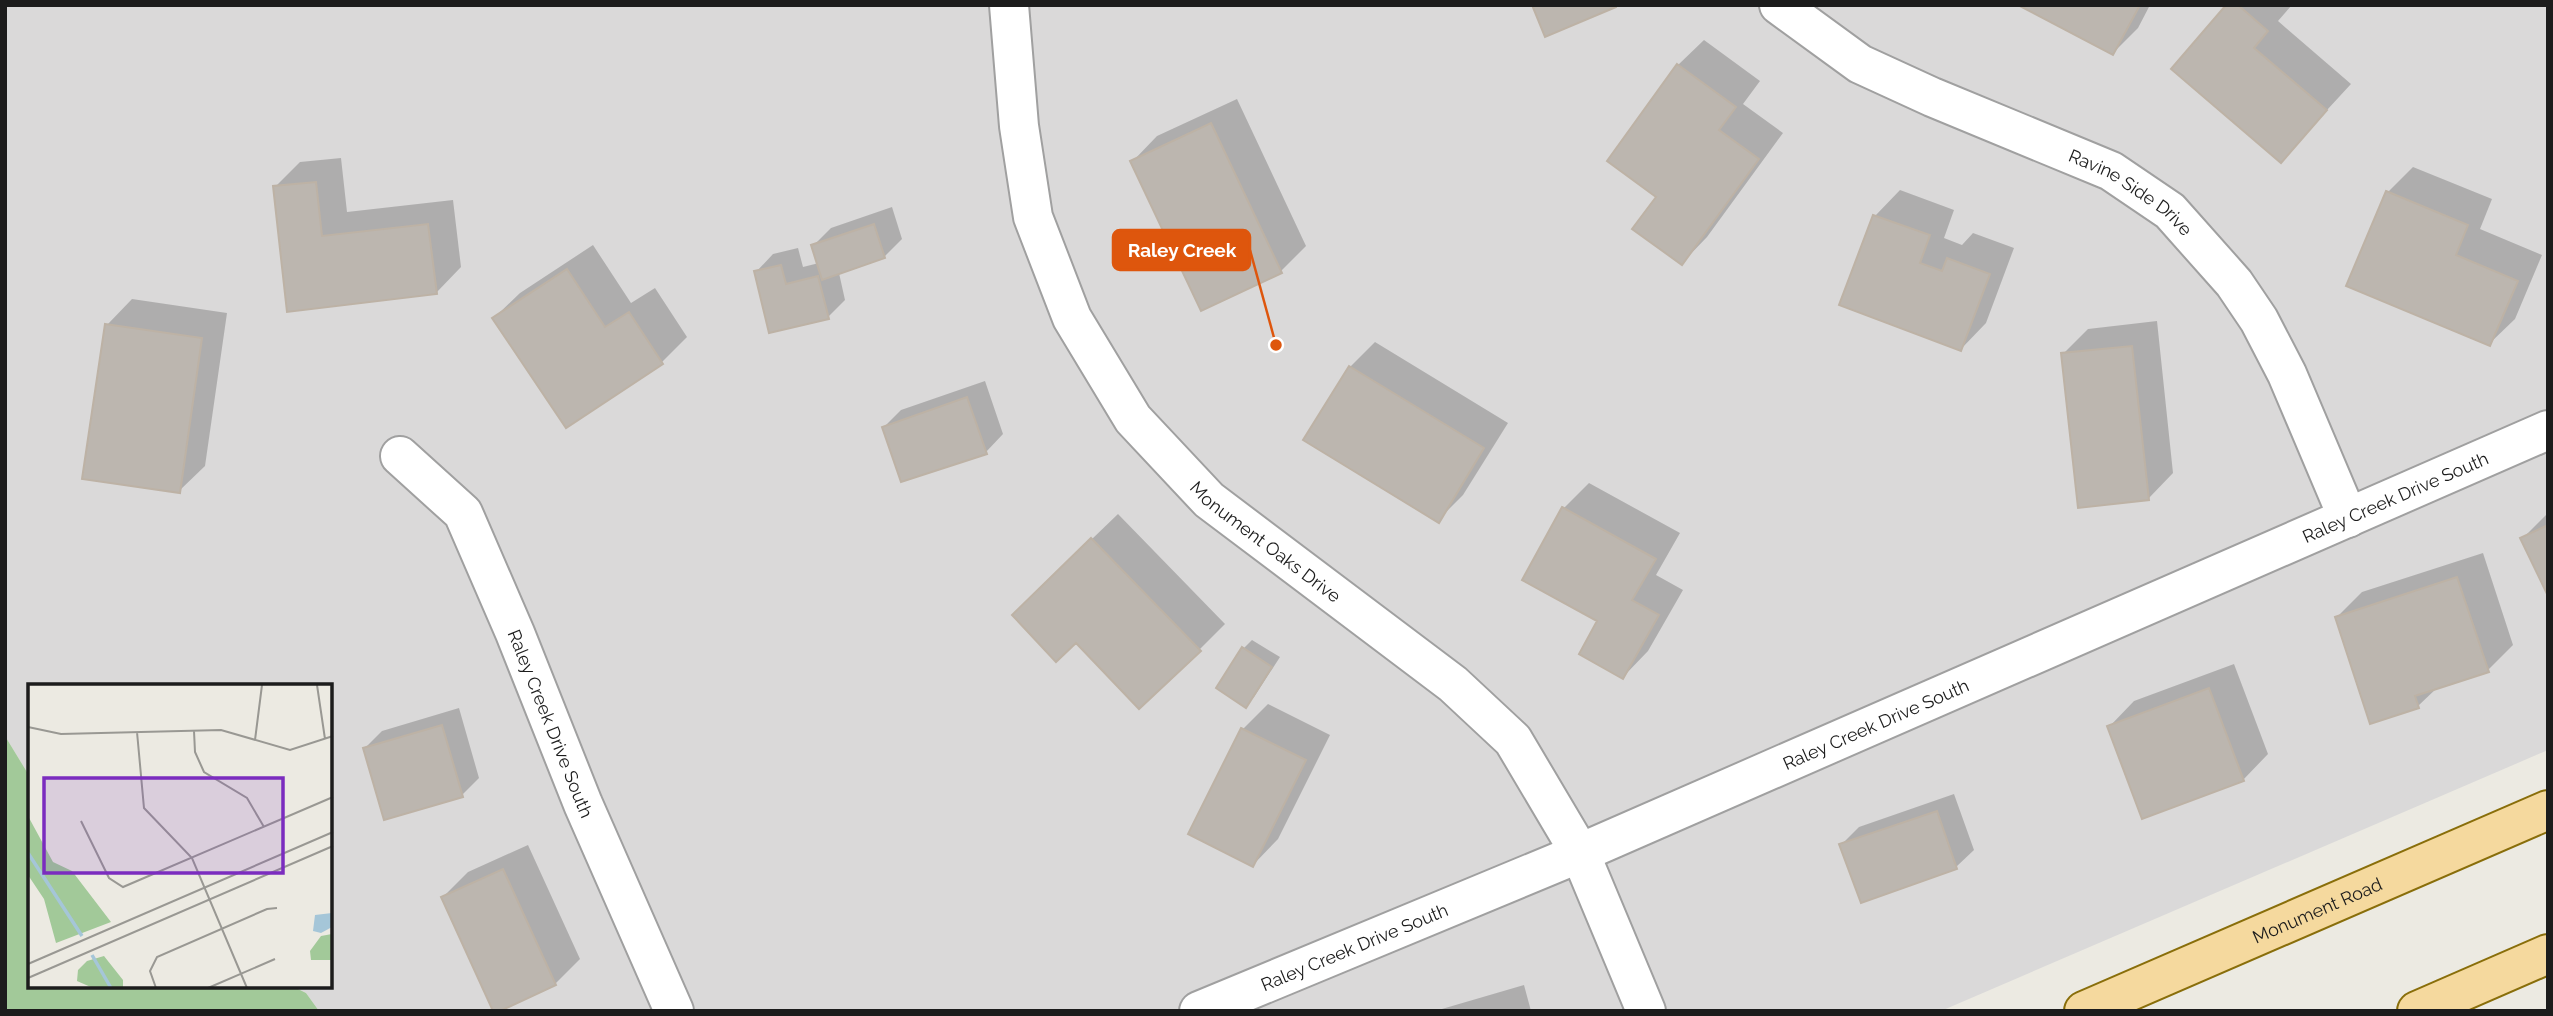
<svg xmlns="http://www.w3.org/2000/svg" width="2553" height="1016" viewBox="0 0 2553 1016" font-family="Raleway,sans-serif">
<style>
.residential{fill:#dad9d9}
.forest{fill:#a2c999}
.shadow{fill:#0003}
.building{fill:#bcb6af;stroke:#bdb2a5;stroke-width:2}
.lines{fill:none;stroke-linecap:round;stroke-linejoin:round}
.minor-casing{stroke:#a0a0a0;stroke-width:42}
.major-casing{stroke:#896e0a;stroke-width:42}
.minor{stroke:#fff;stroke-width:38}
.major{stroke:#f5d99e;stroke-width:38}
.labels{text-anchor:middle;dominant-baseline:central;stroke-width:5;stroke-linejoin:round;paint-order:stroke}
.street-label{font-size:18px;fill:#1c1c1c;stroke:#fff}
.inset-river{fill:none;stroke:#a5c6d8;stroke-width:3.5}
.inset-road{fill:none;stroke:#999893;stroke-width:2}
.view{fill:#7b2cbf;fill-opacity:0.15;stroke:#7b2cbf;stroke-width:3.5}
.inset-edge{fill:none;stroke:#1c1c1c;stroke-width:3.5}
.leader{fill:none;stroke:#de560d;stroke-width:2.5}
.callout-dot{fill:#de560d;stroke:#fff;stroke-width:2.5}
.callout{fill:#de560d;stroke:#de560d;stroke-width:2.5}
.callout-label{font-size:19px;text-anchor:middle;font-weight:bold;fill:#fff}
</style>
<rect width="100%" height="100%" fill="#eceae2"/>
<path class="residential" d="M 5,5 L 2548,5 L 2548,750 L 1941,1011 L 319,1011 L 306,993 L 292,986 L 331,986 L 331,685 L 30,685 L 30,777 L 5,736 Z"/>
<path class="forest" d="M 5,736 L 30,777 L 30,986 L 292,986 L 306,993 L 319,1011 L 5,1011 Z"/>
<path class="shadow" d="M 2022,5 L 2150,5 L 2138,28 L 2113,53 Z
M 2228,5 L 2292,5 L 2278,21 L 2351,84 L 2281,160 Z
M 1704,40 L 1760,81 L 1743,104 L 1783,133 L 1707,237 L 1682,263 L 1659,196 L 1678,65 Z
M 1237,99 L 1306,246 L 1281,271 L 1132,162 L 1157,136 Z
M 341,158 L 347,212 L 453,200 L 461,267 L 436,293 L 289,310 L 275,187 L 300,162 Z
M 2413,167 L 2492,199 L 2480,229 L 2542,255 L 2515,319 L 2489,344 L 2388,192 Z
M 1900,190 L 1954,210 L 1944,238 L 1962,245 L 1973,233 L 2014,248 L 1986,323 L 1961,349 L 1841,304 L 1875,216 Z
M 892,207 L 902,239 L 884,257 L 839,273 L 845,300 L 828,317 L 756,272 L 773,254 L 798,248 L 803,267 L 819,263 L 813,246 L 831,228 Z
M 593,245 L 631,303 L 655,288 L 687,337 L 662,362 L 566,426 L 494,318 L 520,293 Z
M 132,299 L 227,313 L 205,466 L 179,491 L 107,325 Z
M 2157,321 L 2173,473 L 2148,499 L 2063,354 L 2088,329 Z
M 1375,342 L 1508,423 L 1463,495 L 1438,520 L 1350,367 Z
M 985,381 L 1003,434 L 986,452 L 884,427 L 901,410 Z
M 1589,483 L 1680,533 L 1656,575 L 1683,590 L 1648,651 L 1623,677 L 1599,621 L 1525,579 L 1564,508 Z
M 2548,513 L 2548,592 L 2523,538 Z
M 1118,514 L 1225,624 L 1199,650 L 1039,590 Z
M 2483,553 L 2513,645 L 2488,670 L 2438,687 L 2418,706 L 2337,617 L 2362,592 Z
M 1252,640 L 1280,657 L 1254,697 L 1245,705 L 1244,648 Z
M 2234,664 L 2268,754 L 2243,780 L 2109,727 L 2134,701 Z
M 1268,704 L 1330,735 L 1278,839 L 1253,865 L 1191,833 L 1243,729 Z
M 459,708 L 479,778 L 462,795 L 365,748 L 382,731 Z
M 1954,794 L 1974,850 L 1956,867 L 1841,845 L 1859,827 Z
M 528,845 L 580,959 L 555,984 L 443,897 L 468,872 Z
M 1524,985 L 1531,1011 L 1435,1011 Z"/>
<path class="building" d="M 1532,5 L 1616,5 L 1616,7 L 1545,37 Z
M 2018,5 L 2140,5 L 2113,55 Z
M 2226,5 L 2238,5 L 2268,31 L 2254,48 L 2327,110 L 2281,163 L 2171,69 Z
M 1677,64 L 1736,107 L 1719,130 L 1759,159 L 1682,265 L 1632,229 L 1656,197 L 1607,161 Z
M 1211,123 L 1282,273 L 1201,311 L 1130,161 Z
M 316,182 L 322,236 L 428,224 L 437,294 L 287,312 L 273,186 Z
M 2386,191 L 2468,225 L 2456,255 L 2518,281 L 2490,346 L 2346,286 Z
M 1873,215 L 1930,235 L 1920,263 L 1942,271 L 1947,258 L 1990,274 L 1961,351 L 1839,305 Z
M 874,224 L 885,258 L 822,280 L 811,245 Z
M 781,265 L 786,284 L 818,276 L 829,319 L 769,333 L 754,271 Z
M 567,269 L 605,327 L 629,312 L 663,364 L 566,428 L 492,318 Z
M 105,324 L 202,338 L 180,493 L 82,479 Z
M 2132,346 L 2149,500 L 2078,508 L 2061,353 Z
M 1349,366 L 1484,448 L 1439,523 L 1303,440 Z
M 967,397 L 987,454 L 901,482 L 882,427 Z
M 1562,507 L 1656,559 L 1632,600 L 1659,615 L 1623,679 L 1579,654 L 1597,621 L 1522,580 Z
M 2548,525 L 2548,596 L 2520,538 Z
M 1091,538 L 1201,651 L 1139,709 L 1076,643 L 1056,662 L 1012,615 Z
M 2457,577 L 2489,672 L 2415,696 L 2419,708 L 2370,724 L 2335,617 Z
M 1242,647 L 1272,667 L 1246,708 L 1216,688 Z
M 2209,688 L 2244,781 L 2142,819 L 2107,726 Z
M 442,725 L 463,797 L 384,820 L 363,748 Z
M 1241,728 L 1306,760 L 1253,867 L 1188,834 Z
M 1937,811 L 1957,869 L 1861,903 L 1839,844 Z
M 503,869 L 556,985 L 500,1011 L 493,1011 L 441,897 Z"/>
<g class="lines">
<defs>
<g id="minor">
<path id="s1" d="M 1009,5 L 1019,126 L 1033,217 L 1072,318 L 1133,419 L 1209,500 L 1453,684 L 1513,740 L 1580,853 L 1646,1011"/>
<path id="s2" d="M 1779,5 L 1860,64 L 1932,97 L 2111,171 L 2170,211 L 2234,283 L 2259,320 L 2287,374 L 2348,518"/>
<path id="s3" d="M 400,456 L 463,513 L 515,633 L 583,804 L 674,1011"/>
<path id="s4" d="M 1199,1011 L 1580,853 L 2548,430"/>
</g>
<g id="major">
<path id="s5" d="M 2084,1011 L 2548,810"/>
<path d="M 2417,1011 L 2548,954"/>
</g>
</defs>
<use href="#minor" class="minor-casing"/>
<use href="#major" class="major-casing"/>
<use href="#minor" class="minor"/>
<use href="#major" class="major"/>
</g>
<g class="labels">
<g class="street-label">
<text stroke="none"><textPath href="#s2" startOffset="401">Ravine Side Drive</textPath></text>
<text stroke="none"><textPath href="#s4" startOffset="1302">Raley Creek Drive South</textPath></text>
<text stroke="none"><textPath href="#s1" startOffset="621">Monument Oaks Drive</textPath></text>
<text stroke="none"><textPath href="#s3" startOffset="313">Raley Creek Drive South</textPath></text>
<text stroke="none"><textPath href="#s4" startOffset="735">Raley Creek Drive South</textPath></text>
<text stroke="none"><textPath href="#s5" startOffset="254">Monument Road</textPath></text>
<text stroke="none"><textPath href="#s4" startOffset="168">Raley Creek Drive South</textPath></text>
</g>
</g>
<g transform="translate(28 684)">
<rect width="304" height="304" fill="#eceae2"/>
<path d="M 0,132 L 25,178 L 44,187 L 83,238 L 28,259 L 16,215 L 0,191 ZM 304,250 L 304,276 L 283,276 L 282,267 L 293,252 ZM 76,272 L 95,296 L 95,304 L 65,304 L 49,297 L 50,286 L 59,277 Z" fill="#a2c999"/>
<path d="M 304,229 L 304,243 L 293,249 L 285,247 L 287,231 Z" fill="#a5c6d8"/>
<path class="inset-river" d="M 0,169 L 54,252M 64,271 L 83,304"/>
<path class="inset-road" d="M 289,1 L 297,55M 0,43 L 33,50 L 193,46 L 262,66 L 305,52M 166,47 L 167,68 L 176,88 L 219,114 L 236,143M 109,48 L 116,124 L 164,174 L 219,304M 227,56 L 234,1M 53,137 L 81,194 L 95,203 L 305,113M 0,280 L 305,148M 0,294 L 305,162M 128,304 L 122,287 L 129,273 L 239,225 L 249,224M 180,304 L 247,275"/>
<path class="view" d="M 16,94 L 255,94 L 255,189 L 16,189 Z"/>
<rect width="304" height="304" class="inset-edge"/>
</g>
<path class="leader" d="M1276 345L1250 250"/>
<circle class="callout-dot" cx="1276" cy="345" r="7"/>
<rect class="callout" x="1113" y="230" width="137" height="40" rx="7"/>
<g class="callout-label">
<text x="1182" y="257">Raley Creek</text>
</g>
<rect width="2553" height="1016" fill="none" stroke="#1c1c1c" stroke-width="14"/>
</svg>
